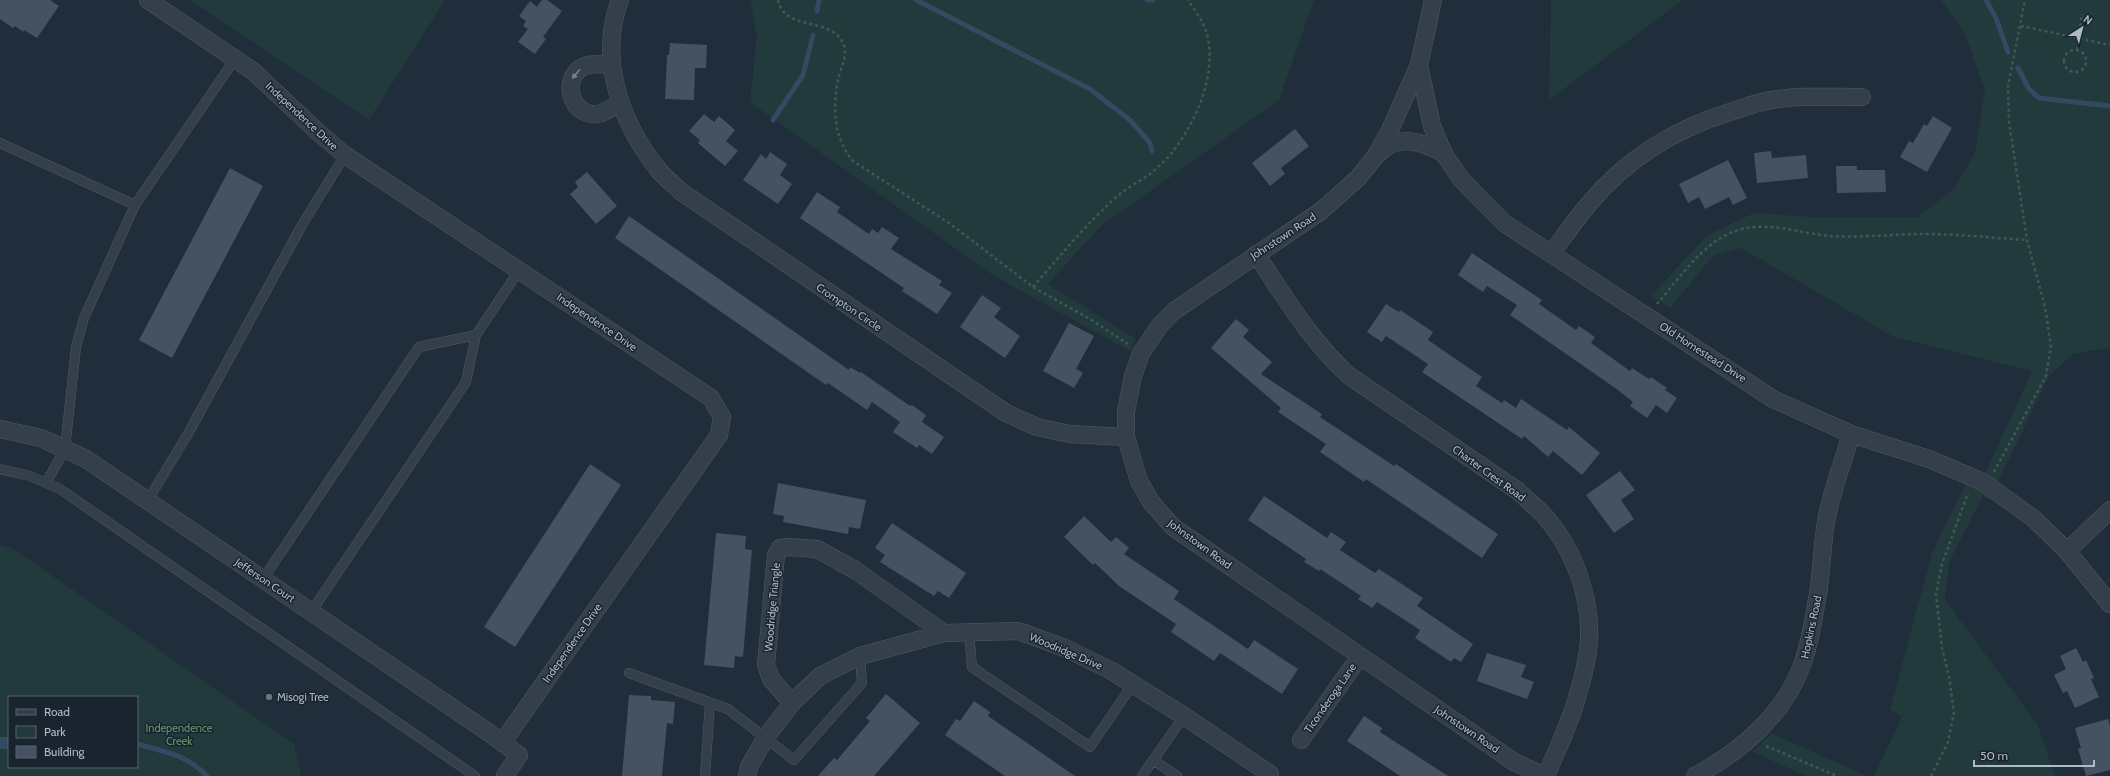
<svg xmlns="http://www.w3.org/2000/svg" width="2110" height="776" viewBox="0 0 2110 776" font-family="Cabin,sans-serif">
<style>
.green{fill:#223a3b;fill-rule:evenodd}
.water{fill:#334a63}
.lines{fill:none;stroke-linecap:round;stroke-linejoin:round}
.stream{stroke:#334a63;stroke-width:5}
.building{fill:#445262}
.service-casing{stroke:#4f5a65;stroke-width:10}
.minor-casing{stroke:#4f5a65;stroke-width:18}
.path{stroke:#405759;stroke-width:2.5;stroke-dasharray:3 3;stroke-linecap:butt}
.service{stroke:#343f4b;stroke-width:9}
.minor{stroke:#343f4b;stroke-width:17}
.oneway{fill:#78838f}
.worship-dot{fill:#6b7280;stroke:#1a242f;stroke-width:1.5}
.labels{text-anchor:middle;dominant-baseline:central;stroke-width:3;stroke-linejoin:round;paint-order:stroke}
.street-label{font-size:11px;fill:#afbac7;stroke:#1a242f}
.poi-label{font-size:11px;fill:#afbac7;stroke:#1a242f;text-anchor:start}
.park-label{font-size:11px;fill:#65996e;stroke:#1a242f}
</style>
<rect width="100%" height="100%" fill="#202d3a"/>
<path class="green" d="M 190,0 L 445,0 L 369,120 Z
M 750,0 L 1314,0 L 1279,100 L 1101,226 L 1048,284 L 1136,339 L 1130,351 L 994,276 L 750,102 L 757,36 Z
M 1551,0 L 1683,0 L 1549,100 Z
M 1941,0 L 2110,0 L 2110,347 L 2073,354 L 2050,375 L 1989,500 L 1983,496 L 1949,562 L 1945,600 L 2038,725 L 2055,776 L 1874,776 L 1902,717 L 1890,709 L 1932,553 L 1973,469 L 1985,474 L 2032,371 L 1894,337 L 1741,248 L 1713,256 L 1670,308 L 1651,296 L 1707,235 L 1754,213 L 1813,217 L 1918,217 L 1954,189 L 1975,152 L 1985,89 L 1964,32 Z
M 0,545 L 14,549 L 294,744 L 301,776 L 0,776 ZM 9,697 L 137,697 L 137,767 L 9,767 Z
M 1771,733 L 1867,776 L 1806,776 L 1753,752 Z"/>
<path class="water" d="M 0,737 L 9,737 L 9,749 L 0,749 Z"/>
<g class="lines">
<path class="stream" d="M 916,0 L 1090,89 L 1131,121 L 1150,143 L 1152,151
M 1147,0 L 1153,0
M 1986,0 L 1996,18 L 2008,52
M 817,11 L 819,0
M 2018,68 L 2029,89 L 2039,98 L 2110,106
M 773,120 L 803,75 L 813,35
M 137,744 C 164,752 186,754 207,776"/>
</g>
<path class="building" d="M 0,0 L 50,0 L 59,6 L 37,38 L 24,30 L 23,32 L 15,26 L 13,28 L 0,19 Z
M 542,0 L 547,0 L 562,11 L 543,37 L 546,39 L 535,54 L 518,42 L 528,29 L 523,26 L 526,21 L 519,16 L 530,1 L 537,7 Z
M 670,43 L 707,45 L 706,68 L 695,68 L 694,100 L 665,99 L 667,55 L 669,55 Z
M 704,114 L 714,122 L 719,116 L 735,130 L 726,141 L 738,151 L 725,166 L 698,143 L 700,140 L 689,131 Z
M 1933,116 L 1952,128 L 1927,172 L 1900,157 L 1909,141 L 1913,143 L 1924,124 L 1927,126 Z
M 1295,129 L 1309,146 L 1281,168 L 1285,174 L 1270,186 L 1252,163 Z
M 1771,151 L 1772,158 L 1806,155 L 1808,178 L 1757,183 L 1754,153 Z
M 770,152 L 787,164 L 780,175 L 792,184 L 778,204 L 743,180 L 761,154 L 766,159 Z
M 1728,160 L 1747,198 L 1733,205 L 1729,197 L 1705,209 L 1699,197 L 1688,203 L 1679,184 Z
M 1836,166 L 1857,166 L 1857,170 L 1885,170 L 1886,192 L 1837,193 Z
M 230,168 L 263,186 L 172,358 L 139,340 Z
M 587,172 L 617,206 L 596,224 L 570,194 L 578,187 L 575,182 Z
M 817,192 L 840,207 L 837,212 L 869,234 L 872,229 L 878,233 L 882,227 L 899,238 L 891,249 L 942,281 L 939,285 L 952,293 L 937,314 L 902,291 L 904,288 L 800,218 Z
M 629,216 L 849,370 L 850,367 L 860,373 L 861,372 L 910,406 L 912,405 L 926,415 L 922,422 L 944,437 L 932,454 L 919,445 L 917,448 L 893,432 L 900,422 L 872,402 L 867,410 L 828,383 L 826,385 L 615,238 Z
M 1472,253 L 1542,300 L 1539,304 L 1576,330 L 1579,326 L 1595,337 L 1591,343 L 1630,371 L 1632,368 L 1649,379 L 1651,377 L 1667,388 L 1665,390 L 1677,398 L 1667,413 L 1656,405 L 1647,418 L 1630,406 L 1633,402 L 1618,390 L 1510,315 L 1517,305 L 1487,286 L 1483,292 L 1458,275 Z
M 982,295 L 1001,308 L 994,317 L 1020,336 L 1005,358 L 960,327 Z
M 1386,304 L 1399,312 L 1400,310 L 1433,332 L 1428,340 L 1482,377 L 1476,386 L 1502,403 L 1504,400 L 1516,408 L 1521,399 L 1567,430 L 1569,427 L 1600,453 L 1582,475 L 1553,451 L 1548,457 L 1524,436 L 1522,439 L 1422,372 L 1428,364 L 1386,336 L 1382,342 L 1367,332 Z
M 1236,319 L 1249,330 L 1243,337 L 1272,362 L 1261,374 L 1322,414 L 1320,417 L 1394,466 L 1396,464 L 1498,534 L 1482,558 L 1366,479 L 1364,482 L 1320,452 L 1326,444 L 1278,412 L 1281,408 L 1211,348 Z
M 1069,323 L 1094,336 L 1076,369 L 1083,373 L 1074,388 L 1043,371 Z
M 590,464 L 621,485 L 515,647 L 484,627 Z
M 1620,471 L 1635,490 L 1621,500 L 1634,519 L 1614,533 L 1586,495 Z
M 778,483 L 866,500 L 860,529 L 849,527 L 848,534 L 783,522 L 784,516 L 773,514 Z
M 1264,496 L 1327,538 L 1331,532 L 1346,542 L 1340,550 L 1375,573 L 1379,569 L 1423,598 L 1417,606 L 1473,644 L 1461,662 L 1454,658 L 1451,662 L 1415,638 L 1420,630 L 1377,602 L 1372,608 L 1358,599 L 1361,596 L 1320,569 L 1319,571 L 1304,562 L 1306,559 L 1248,520 Z
M 1084,516 L 1111,542 L 1116,537 L 1129,548 L 1124,554 L 1179,591 L 1174,599 L 1248,649 L 1254,640 L 1298,669 L 1282,694 L 1220,653 L 1214,661 L 1171,632 L 1176,624 L 1119,586 L 1095,563 L 1093,565 L 1064,537 Z
M 892,523 L 966,573 L 949,598 L 938,591 L 934,596 L 880,562 L 885,555 L 875,548 Z
M 716,533 L 746,536 L 745,549 L 752,550 L 743,657 L 735,656 L 734,668 L 704,665 Z
M 2076,648 L 2083,662 L 2086,660 L 2094,678 L 2091,679 L 2099,697 L 2075,708 L 2067,691 L 2063,693 L 2054,675 L 2066,669 L 2060,656 Z
M 1487,653 L 1526,665 L 1521,677 L 1534,682 L 1527,699 L 1477,681 Z
M 886,694 L 920,723 L 874,776 L 818,776 L 834,758 L 837,760 L 870,721 L 866,718 Z
M 629,695 L 651,696 L 651,700 L 675,702 L 673,724 L 667,723 L 662,776 L 622,776 Z
M 974,701 L 990,712 L 988,716 L 1075,776 L 1005,776 L 945,735 L 956,719 L 960,721 Z
M 1364,716 L 1382,728 L 1380,732 L 1448,776 L 1400,776 L 1347,741 Z
M 2108,719 L 2110,725 L 2110,770 L 2086,776 L 2078,749 L 2081,748 L 2075,728 Z"/>
<g class="lines">
<defs>
<path id="service" d="M 0,143 L 135,205 L 84,318 L 76,347 L 65,449 L 46,483
M 135,205 L 235,59
M 0,469 L 30,476 L 60,489 L 475,776
M 148,500 L 189,432 L 302,225 L 345,155
M 263,579 L 419,347 L 476,335
M 311,612 L 466,382 L 476,335 L 520,269
M 969,632 L 972,667 L 1090,747 L 1133,684
M 629,673 L 728,709 L 794,760 L 862,683 L 860,656
M 1153,760 L 1177,776
M 705,776 L 710,703
M 1142,776 L 1184,716"/>
<path id="minor" d="M 148,0 L 253,71 L 319,133 L 345,155 L 711,398 L 722,417 L 719,435 L 502,743
M 620,0 C 598,58 620,121 657,168 C 663,176 673,184 680,191 L 1006,413 L 1037,427 L 1070,434 L 1126,437
M 1433,0 L 1419,65 L 1432,126 L 1444,154 L 1461,179 L 1504,223 L 1773,399 L 1851,434 L 1929,459 L 1983,482 L 2033,518 L 2067,551 L 2110,604
M 612,65 C 605,65 595,63 588,65 C 557,74 571,122 601,113 C 607,111 614,106 620,103
M 1419,65 L 1390,130 L 1375,157 L 1358,178 L 1321,211 L 1174,311 L 1161,324 L 1141,353 L 1133,376 L 1126,411 L 1126,437 L 1139,481 L 1151,502 L 1173,527 L 1514,762 L 1545,776
M 1376,155 C 1381,152 1387,146 1392,144 C 1409,137 1429,145 1444,154
M 1256,254 C 1284,296 1310,340 1348,375 L 1518,491 C 1526,499 1535,506 1543,514 C 1573,547 1591,595 1589,640 C 1588,657 1583,677 1578,694 C 1571,722 1557,749 1546,776
M 1551,254 C 1563,238 1575,220 1588,205 C 1625,160 1675,129 1730,112 C 1743,108 1757,102 1771,100 C 1801,95 1831,97 1862,97
M 0,429 L 41,438 L 86,459 L 485,730 L 519,755 L 505,776
M 2067,551 L 2110,510
M 792,703 L 771,679 L 766,665 L 776,555 L 780,548 L 789,547 L 817,549 L 855,570 L 944,633
M 1301,740 L 1360,656
M 747,776 L 749,767 L 766,737 L 792,703 L 820,676 L 860,656 L 944,633 L 1018,631 L 1065,648 L 1110,670 L 1184,716 L 1270,774
M 1695,776 C 1740,752 1784,715 1802,665 C 1810,645 1814,616 1818,594 C 1822,570 1822,546 1826,522 C 1831,492 1843,463 1851,434"/>
</defs>
<use href="#service" class="service-casing"/>
<use href="#minor" class="minor-casing"/>
<path class="path" d="M 778,0 C 784,31 828,17 842,41 C 849,53 842,64 839,76 C 832,105 833,138 853,161 L 949,223 L 1033,287 L 1090,319 L 1128,344
M 2021,26 L 2110,45
M2064 61a11 11 0 1 1 22 0a11 11 0 1 1-22 0Z
M 2077,50 L 2082,14
M 1033,287 C 1059,257 1084,227 1113,200 C 1126,187 1144,180 1157,168 C 1191,138 1223,71 1204,26 C 1200,17 1193,8 1188,0
M 1657,304 C 1678,280 1699,248 1728,234 C 1761,218 1796,233 1830,236 C 1861,238 1893,234 1924,234 C 1959,234 1993,238 2027,240
M 1994,472 L 2046,376 L 2051,346 L 2045,307 L 2027,240 L 2009,122 L 2008,86 L 2025,0
M 1766,746 L 1837,776
M 1931,776 L 1948,742 L 1954,712 L 1949,677 L 1942,648 L 1936,594 L 1942,564 L 1968,493"/>
<use href="#service" class="service"/>
<use href="#minor" class="minor"/>
</g>
<defs><path id="oneway-solid" d="M-6-.8H1V-3.2L6.5 0L1 3.2V.8H-6Z"/></defs>
<use class="oneway" href="#oneway-solid" transform="translate(576 74) rotate(130)"/>
<circle class="worship-dot" cx="269" cy="697" r="4"/>
<g class="labels">
<g class="street-label">
<text transform="translate(302 116) rotate(43)">Independence Drive</text>
<text transform="translate(1283 236) rotate(-33)">Johnstown Road</text>
<text transform="translate(849 307) rotate(34)">Crompton Circle</text>
<text transform="translate(597 322) rotate(34)">Independence Drive</text>
<text transform="translate(1703 352) rotate(33)">Old Homestead Drive</text>
<text transform="translate(1489 473) rotate(36)">Charter Crest Road</text>
<text transform="translate(1200 544) rotate(36)">Johnstown Road</text>
<text transform="translate(265 580) rotate(34)">Jefferson Court</text>
<text transform="translate(772 607) rotate(-85)">Woodridge Triangle</text>
<text transform="translate(1811 627) rotate(-78)">Hopkins Road</text>
<text transform="translate(572 643) rotate(-55)">Independence Drive</text>
<text transform="translate(1066 651) rotate(23)">Woodridge Drive</text>
<text transform="translate(1330 698) rotate(-55)">Ticonderoga Lane</text>
<text transform="translate(1467 729) rotate(34)">Johnstown Road</text>
</g>
<g class="poi-label">
<text x="277" y="697">Misogi Tree</text>
</g>
<g class="park-label">
<text x="179" y="728">Independence<tspan x="179" dy="13">Creek</tspan></text>
</g>
</g>
<rect x="8" y="696" width="130" height="72" fill="#1a242f" stroke="#56606c"/>
<rect x="16" y="709" width="20" height="6" fill="#343f4b" stroke="#56606c"/>
<text x="44" y="716" font-size="12" fill="#afbac7">Road</text>
<rect x="16" y="726" width="20" height="12" fill="#223a3b" stroke="#56606c"/>
<text x="44" y="736" font-size="12" fill="#afbac7">Park</text>
<rect x="16" y="746" width="20" height="12" fill="#445262" stroke="#56606c"/>
<text x="44" y="756" font-size="12" fill="#afbac7">Building</text>
<g transform="translate(2082 28) rotate(36)" stroke="#1a242f" stroke-width="3" paint-order="stroke">
<path d="M0-3L7 15L0 10L-7 15Z" fill="#afbac7"/>
<text y="-6" font-size="11" font-weight="bold" text-anchor="middle" fill="#afbac7">N</text>
</g>
<path d="M1974 760v6h120v-6" fill="none" stroke="#afbac7" stroke-width="2"/>
<text x="1980" y="760" font-size="12" fill="#afbac7" stroke="#1a242f" stroke-width="3" paint-order="stroke">50 m</text>
</svg>
